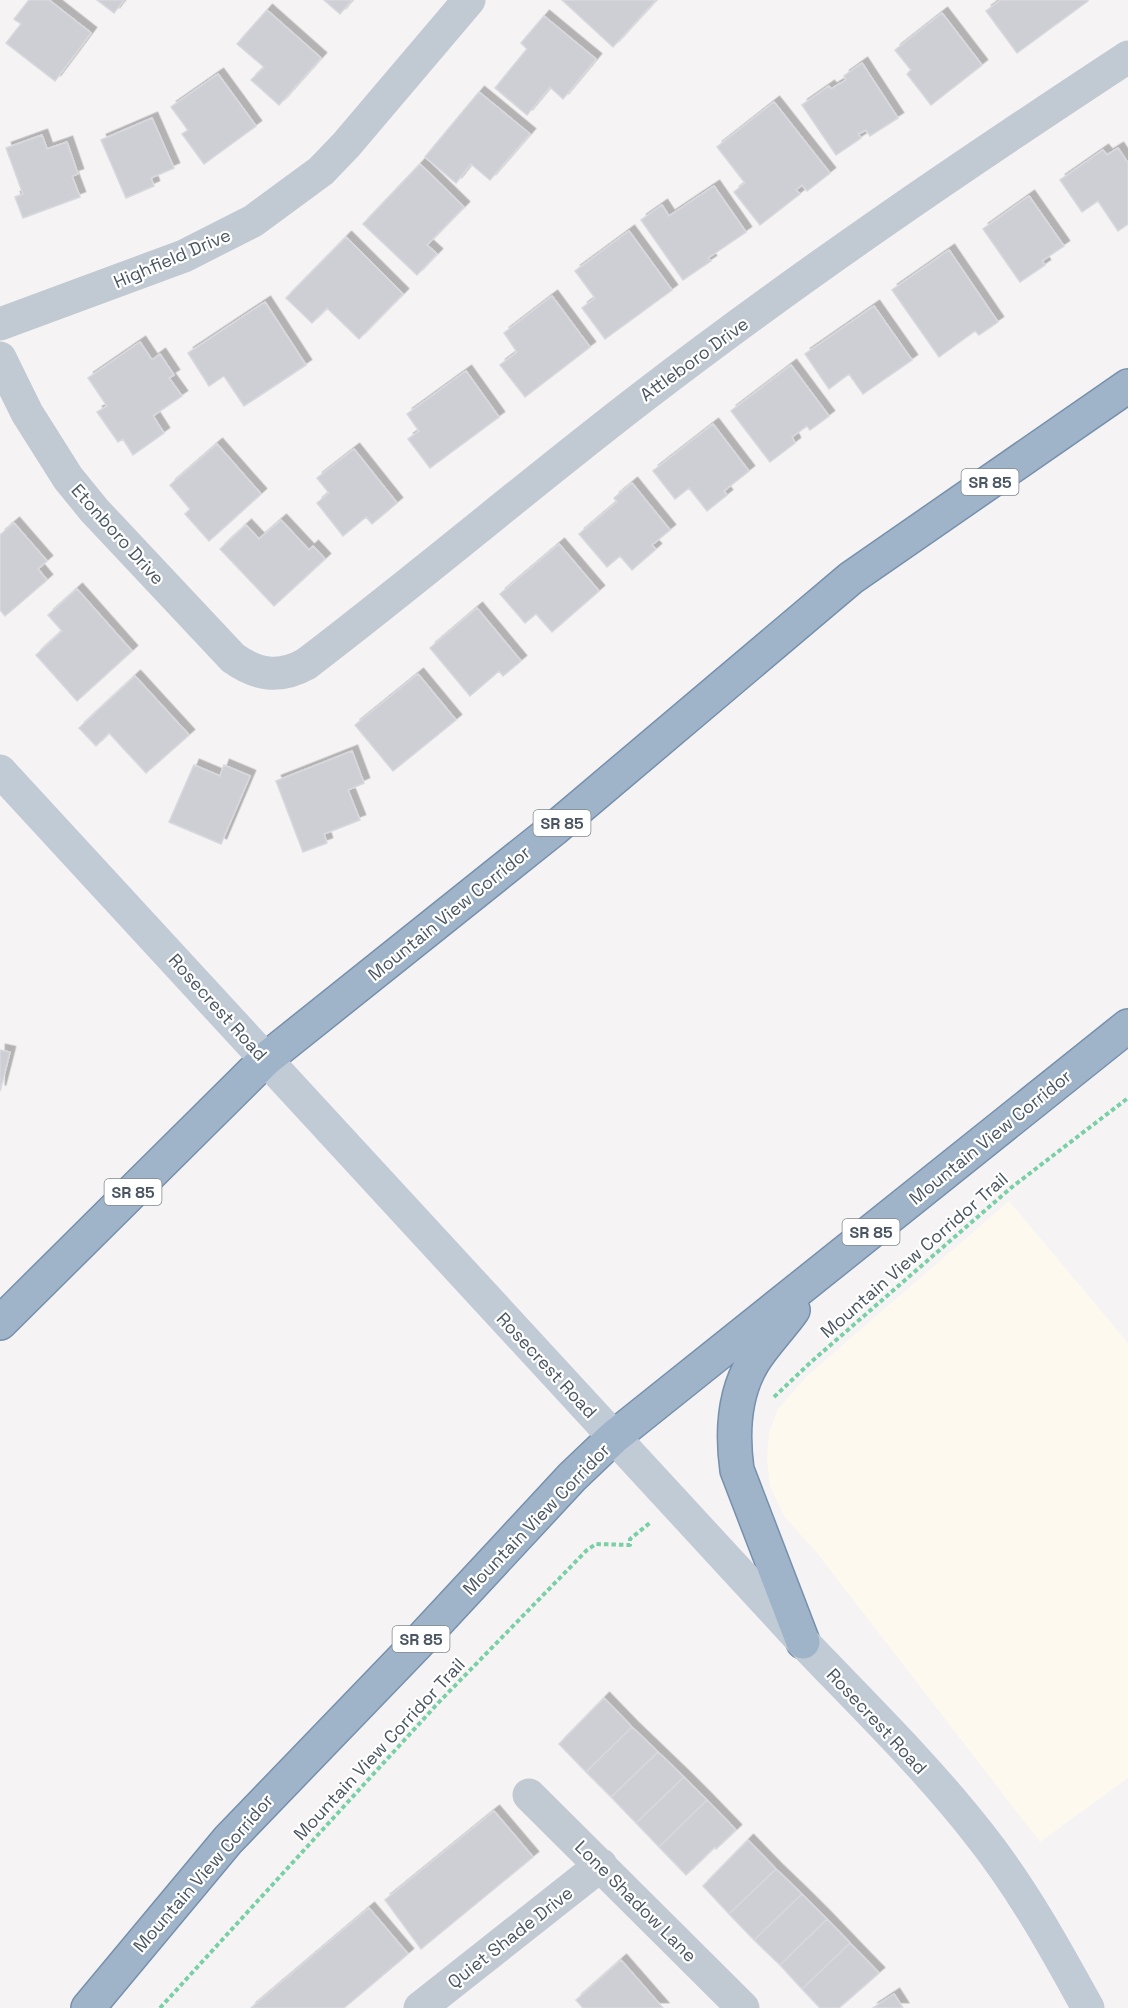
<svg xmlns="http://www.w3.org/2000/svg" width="1128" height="2008" viewBox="0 0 1128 2008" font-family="'Space Grotesk',sans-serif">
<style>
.commercial{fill:#fdf9ef}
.building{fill:#cdcfd5;stroke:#d7d9de;stroke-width:1.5;filter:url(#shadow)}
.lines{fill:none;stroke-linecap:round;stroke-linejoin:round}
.trunk-casing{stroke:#7690ad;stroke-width:36}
.path{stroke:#7ad0a6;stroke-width:4;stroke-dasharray:4.5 3;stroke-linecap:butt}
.minor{stroke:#c1cad2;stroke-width:33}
.secondary{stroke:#c1cbd6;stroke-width:33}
.trunk{stroke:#9fb4c9;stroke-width:33}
.labels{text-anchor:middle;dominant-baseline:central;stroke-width:4.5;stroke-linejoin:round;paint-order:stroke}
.shield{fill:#fff;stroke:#808990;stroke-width:1.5}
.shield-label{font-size:16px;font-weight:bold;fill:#4a5661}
.street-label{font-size:18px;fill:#4a5661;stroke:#fff}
</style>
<defs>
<filter id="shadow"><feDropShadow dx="5.5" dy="-5.5" stdDeviation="0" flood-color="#0004"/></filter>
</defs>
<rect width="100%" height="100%" fill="#f5f3f3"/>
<path class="commercial" d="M 1009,1201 L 1128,1343 L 1128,1778 L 1040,1842 L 817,1553 L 784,1516 L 770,1486 L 767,1458 L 769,1433 L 778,1409 L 807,1376 Z"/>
<path class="building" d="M 29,0 L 49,0 L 91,33 L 55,81 L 6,43 L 21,24 L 14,19 Z
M 97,0 L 124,0 L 114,13 Z
M 324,0 L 352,0 L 340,14 Z
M 562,0 L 656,0 L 613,47 Z
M 1001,0 L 1087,0 L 1088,1 L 1017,53 L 986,11 Z
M 267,10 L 321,58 L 279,105 L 251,80 L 264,67 L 237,44 Z
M 942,13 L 982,65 L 931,105 L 907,74 L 911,70 L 895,50 Z
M 544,16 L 596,59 L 563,99 L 550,87 L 527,115 L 495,88 L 527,49 L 521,43 Z
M 862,63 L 898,118 L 870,136 L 866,130 L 858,134 L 861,138 L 836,155 L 802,105 L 829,86 L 831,89 L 846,80 L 844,76 Z
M 218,74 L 256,126 L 204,164 L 182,134 L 188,130 L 171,107 Z
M 479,92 L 530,134 L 490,180 L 471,164 L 456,183 L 425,157 Z
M 774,102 L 830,173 L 807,191 L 802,185 L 796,190 L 800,194 L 760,225 L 734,192 L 745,183 L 717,147 Z
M 152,118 L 174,168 L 151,178 L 154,186 L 126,198 L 101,140 Z
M 42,135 L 47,149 L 67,142 L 78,174 L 72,176 L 80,197 L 23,218 L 15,197 L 23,194 L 6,148 Z
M 1118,148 L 1128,163 L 1128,224 L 1118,231 L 1098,201 L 1082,212 L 1060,180 L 1103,150 L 1107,155 Z
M 420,164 L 464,207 L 427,245 L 437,254 L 417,275 L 363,224 Z
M 714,186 L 746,232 L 708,258 L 711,261 L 683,280 L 641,220 L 662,205 L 669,216 Z
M 1029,196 L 1064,246 L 1042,261 L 1045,265 L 1020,282 L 983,229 Z
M 629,231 L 672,290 L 605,339 L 582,308 L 595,298 L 575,271 Z
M 346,237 L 403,294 L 359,339 L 327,308 L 312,323 L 286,298 Z
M 949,250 L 998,322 L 979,335 L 975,331 L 939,357 L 892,290 Z
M 552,296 L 590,347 L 525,397 L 500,365 L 517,352 L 504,333 Z
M 265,302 L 306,365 L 244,406 L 224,376 L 209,386 L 188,353 Z
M 874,306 L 912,360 L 863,394 L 849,374 L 829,389 L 805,354 Z
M 140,342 L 152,360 L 160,354 L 174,375 L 169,378 L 182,396 L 153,416 L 164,433 L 133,455 L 123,439 L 118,442 L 97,412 L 107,406 L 88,378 Z
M 791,365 L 829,416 L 810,430 L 807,426 L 792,437 L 795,443 L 770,462 L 731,411 Z
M 466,371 L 499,417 L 430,468 L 408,439 L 419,431 L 407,414 Z
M 713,424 L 749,471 L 724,491 L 727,495 L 707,511 L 689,488 L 675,499 L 653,471 Z
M 217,444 L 261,494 L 209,541 L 185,514 L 190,509 L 170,485 Z
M 354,449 L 397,503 L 372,524 L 366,517 L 343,536 L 317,503 L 329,493 L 317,478 Z
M 632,483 L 670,530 L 652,545 L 656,549 L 632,570 L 620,556 L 607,567 L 579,534 L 617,502 L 614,498 Z
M 281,520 L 309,550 L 313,546 L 325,559 L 274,606 L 220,549 L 246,525 L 259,539 Z
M 14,523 L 47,561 L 38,569 L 47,580 L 5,616 L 0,610 L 0,535 Z
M 559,544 L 599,591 L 552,632 L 536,614 L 525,623 L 500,594 Z
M 77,589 L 132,651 L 77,701 L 36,655 L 62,631 L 48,615 Z
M 477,608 L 521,661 L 503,676 L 499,671 L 470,696 L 430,648 Z
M 418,674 L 456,720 L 393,771 L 355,725 Z
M 135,676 L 189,735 L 146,773 L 109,733 L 96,746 L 79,728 Z
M 352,751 L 364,783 L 348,790 L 360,820 L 324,834 L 327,843 L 303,852 L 276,781 Z
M 194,765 L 220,776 L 224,765 L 250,776 L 221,844 L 169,822 Z
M 0,1050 L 10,1052 L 0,1091 Z
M 604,1698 L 632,1727 L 586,1772 L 559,1744 Z
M 632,1727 L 658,1752 L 611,1797 L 586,1772 Z
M 658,1752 L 684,1777 L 636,1823 L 611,1797 Z
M 684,1777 L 707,1800 L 659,1847 L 636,1823 Z
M 707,1800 L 736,1830 L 716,1849 L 715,1847 L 686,1875 L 659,1847 Z
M 494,1811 L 533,1857 L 421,1949 L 385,1900 Z
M 748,1840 L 776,1869 L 729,1914 L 703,1886 Z
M 776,1869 L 802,1894 L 754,1940 L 729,1914 Z
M 802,1894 L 827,1919 L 780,1965 L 754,1940 Z
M 369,1908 L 408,1954 L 344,2008 L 251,2008 Z
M 827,1919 L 850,1943 L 802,1989 L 780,1965 Z
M 850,1943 L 879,1973 L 839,2008 L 820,2008 L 802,1989 Z
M 621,1960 L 663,2008 L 583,2008 L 576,2000 Z
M 894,1994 L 903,2008 L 873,2008 Z"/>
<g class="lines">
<defs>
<path id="trunk" d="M 793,1310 C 781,1327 764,1344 753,1362 C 734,1394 732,1434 737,1470 L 803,1642
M 0,1323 L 266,1059 L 554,829 L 851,578 L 1128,386
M 88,2008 L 228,1840 L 416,1645 L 572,1477 L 614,1437 L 1128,1026"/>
</defs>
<use href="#trunk" class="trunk-casing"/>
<path class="path" d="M 774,1397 L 811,1362 L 1012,1187 L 1128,1098
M 160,2008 L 440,1701 L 587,1550 L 596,1544 L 630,1545 L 630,1539 L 651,1522"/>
<path class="minor" d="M 0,324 L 184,256 L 253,221 L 321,171 L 346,145 L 469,0
M 0,358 L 27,413 L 68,478 L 94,510 L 233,658 C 257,675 279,679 306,664 C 419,578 527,486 640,399 C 797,278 962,166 1128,57
M 529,1795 L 743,2008
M 420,2008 L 601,1865"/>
<path class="secondary" d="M 0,771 L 803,1642 C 863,1705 926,1766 979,1834 C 1022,1888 1055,1948 1088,2008"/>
<use href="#trunk" class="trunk"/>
</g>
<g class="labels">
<g class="shield">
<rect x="961.5" y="469" width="57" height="26" rx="4.5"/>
<rect x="533.5" y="810" width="57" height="26" rx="4.5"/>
<rect x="104.5" y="1179" width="57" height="26" rx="4.5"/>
<rect x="842.5" y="1219" width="57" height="26" rx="4.5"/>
<rect x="392.5" y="1626" width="57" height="26" rx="4.5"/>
</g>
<g class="shield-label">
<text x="990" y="482">SR 85</text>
<text x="562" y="823">SR 85</text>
<text x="133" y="1192">SR 85</text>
<text x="871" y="1232">SR 85</text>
<text x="421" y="1639">SR 85</text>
</g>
<g class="street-label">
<text transform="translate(172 258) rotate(-23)">Highfield Drive</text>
<text transform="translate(694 359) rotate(-36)">Attleboro Drive</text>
<text transform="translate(118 534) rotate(48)">Etonboro Drive</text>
<text transform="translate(449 913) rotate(-39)">Mountain View Corridor</text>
<text transform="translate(218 1007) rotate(48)">Rosecrest Road</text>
<text transform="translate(990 1137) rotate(-39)">Mountain View Corridor</text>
<text transform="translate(914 1255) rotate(-41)">Mountain View Corridor Trail</text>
<text transform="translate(547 1365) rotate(47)">Rosecrest Road</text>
<text transform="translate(536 1519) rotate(-46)">Mountain View Corridor</text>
<text transform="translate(877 1721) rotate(47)">Rosecrest Road</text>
<text transform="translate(379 1749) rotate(-47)">Mountain View Corridor Trail</text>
<text transform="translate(203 1873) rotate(-49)">Mountain View Corridor</text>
<text transform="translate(636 1901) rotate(45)">Lone Shadow Lane</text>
<text transform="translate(510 1937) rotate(-38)">Quiet Shade Drive</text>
</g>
</g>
</svg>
